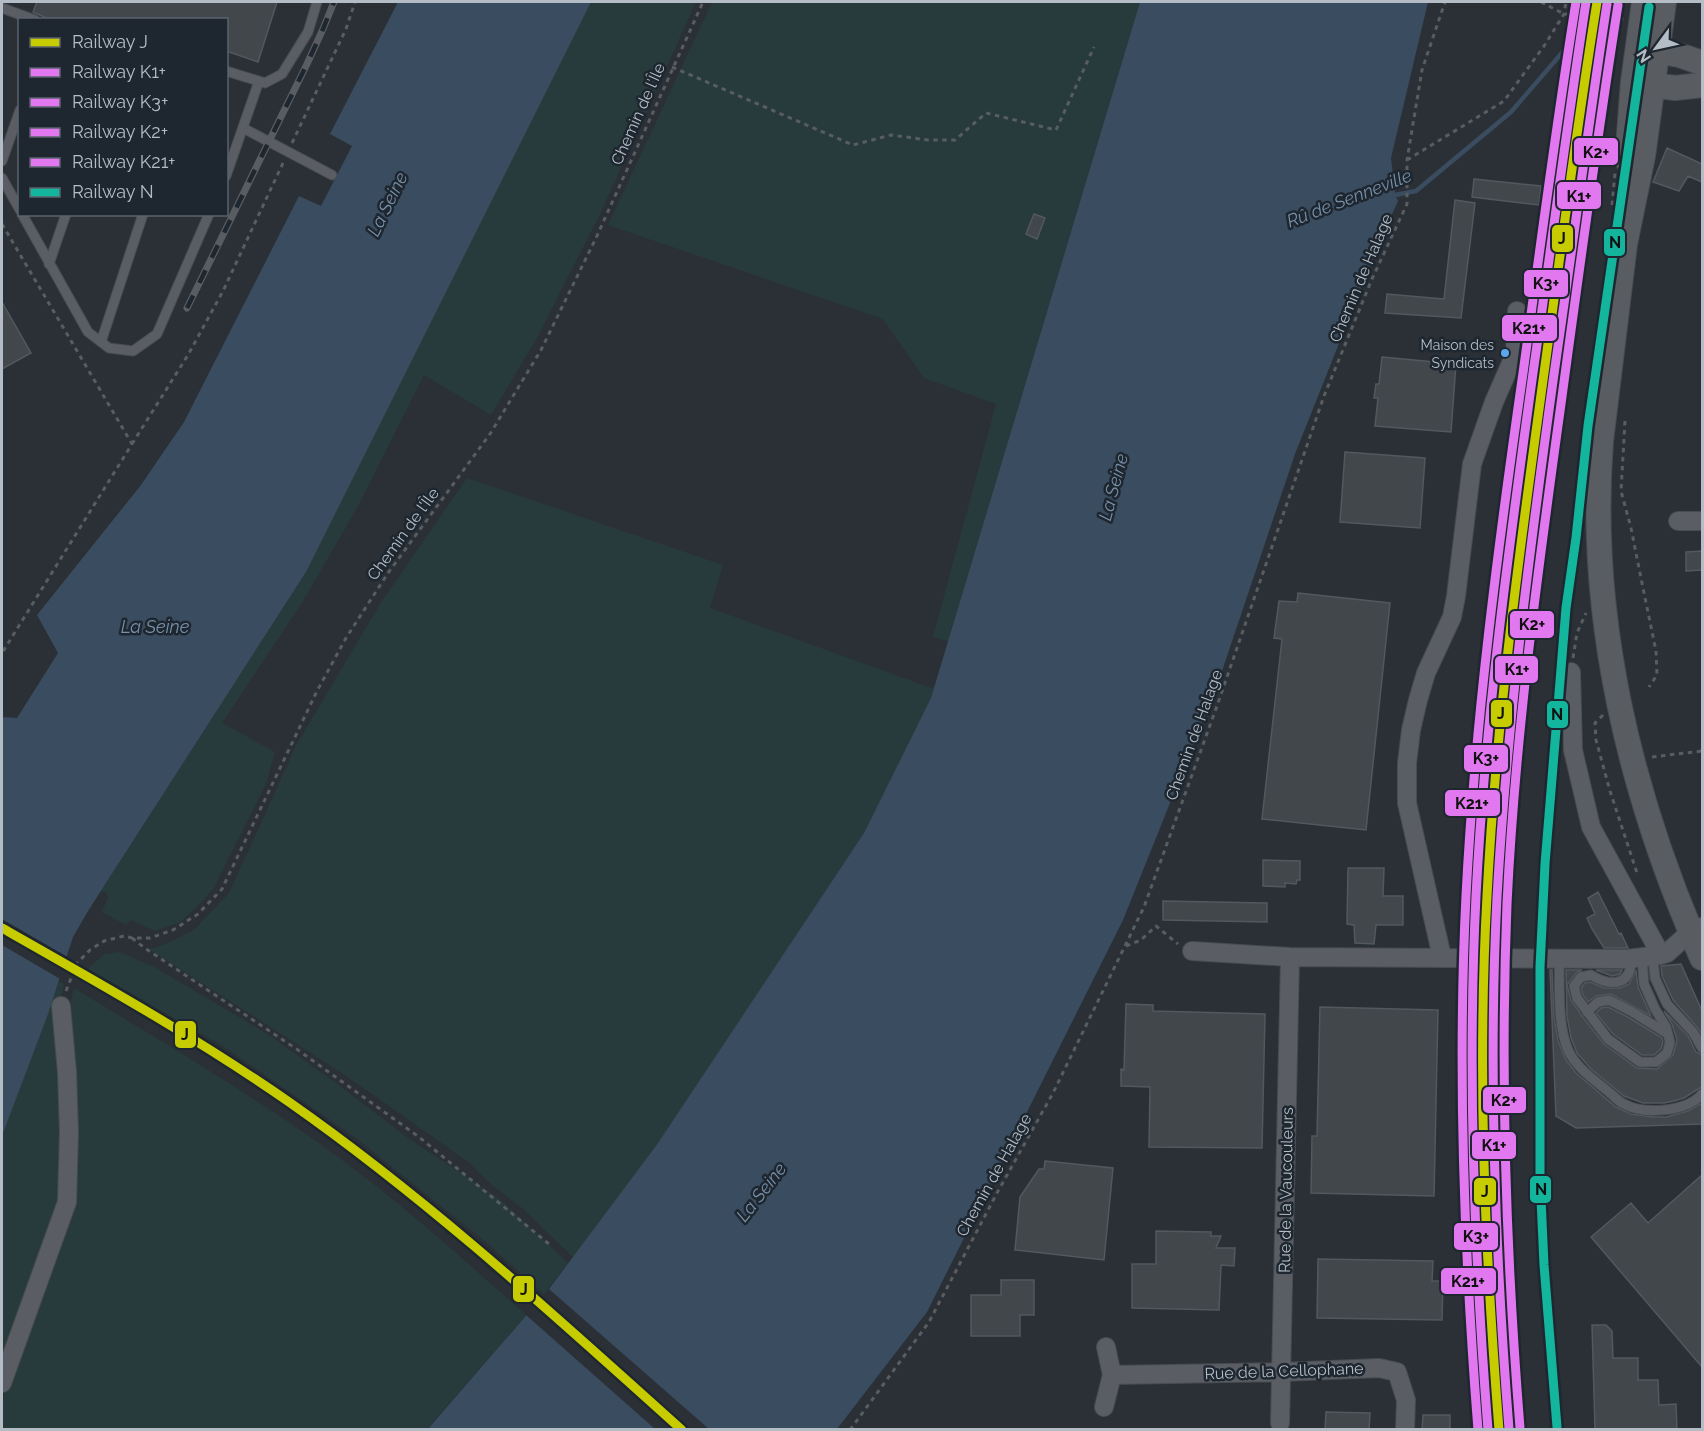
<svg xmlns="http://www.w3.org/2000/svg" width="1704" height="1431" viewBox="0 0 1704 1431" font-family="Raleway,sans-serif">
<style>
.green{fill:#283b3c}
.water{fill:#3a4c5f}
.pier{fill:#2a3036}
.lines{fill:none;stroke-linecap:round;stroke-linejoin:round}
.stream{stroke:#3a4c5f;stroke-width:4.5}
.building{fill:#42474c;stroke:#52585d;stroke-width:1.5}
.lane-casing{stroke:#484c51;stroke-width:11}
.street-casing{stroke:#484c51;stroke-width:20}
.secondary-casing{stroke:#484c51;stroke-width:26}
.path{stroke:#585d61;stroke-width:3;stroke-dasharray:4.5 4.5;stroke-linecap:butt}
.lane{stroke:#5a5e64;stroke-width:9}
.street{stroke:#5a5e64;stroke-width:18}
.secondary{stroke:#595d62;stroke-width:24}
.rail-casing{stroke:#595d62;stroke-width:7}
.rail{stroke:#1e2730;stroke-width:4.5;stroke-dasharray:14;stroke-linecap:butt}
.rail-1-casing{stroke:#1e2730;stroke-width:14}
.rail-2-casing{stroke:#1e2730;stroke-width:14}
.rail-3-casing{stroke:#1e2730;stroke-width:14}
.rail-4-casing{stroke:#1e2730;stroke-width:14}
.rail-5-casing{stroke:#1e2730;stroke-width:14}
.rail-6-casing{stroke:#1e2730;stroke-width:14}
.rail-1{stroke:#c6cc00;stroke-width:9}
.rail-2{stroke:#e278ef;stroke-width:9}
.rail-3{stroke:#e278ef;stroke-width:9}
.rail-4{stroke:#e278ef;stroke-width:9}
.rail-5{stroke:#e278ef;stroke-width:9}
.rail-6{stroke:#13b59d;stroke-width:9}
.bus-dot{fill:#5aa8eb;stroke:#1e2730;stroke-width:2}
.labels{text-anchor:middle;dominant-baseline:central;stroke-width:5;stroke-linejoin:round;paint-order:stroke}
.bus-label{font-size:14px;fill:#b4bdc6;stroke:#1e2730;text-anchor:end}
.street-label{font-size:16px;fill:#b4bdc6;stroke:#1e2730}
.water-label{font-size:18px;font-style:italic;fill:#778fa8;stroke:#1e2730}
.line-badge{stroke:#1e2730;stroke-width:2}
.pale-badge-label{font-size:16px;text-anchor:middle;font-weight:bold;fill:#111}
</style>
<rect width="100%" height="100%" fill="#2a3036"/>
<path class="green" d="M 591,2 L 696,2 L 601,212 L 538,336 L 491,415 L 424,375 L 358,506 L 303,601 L 222,723 L 275,752 L 266,784 L 213,889 L 195,909 L 180,922 L 155,931 L 131,920 L 126,925 L 102,912 L 108,898 L 106,892 L 101,891 L 306,572 Z
M 712,2 L 1140,2 L 948,641 L 933,637 L 996,404 L 924,378 L 883,319 L 608,225 Z
M 467,478 L 723,565 L 710,608 L 934,689 L 931,699 L 864,833 L 658,1143 L 573,1257 L 521,1207 L 492,1185 L 467,1161 L 345,1075 L 149,949 L 163,945 L 194,930 L 229,893 L 297,744 L 380,604 Z
M 120,952 L 154,967 L 266,1033 L 336,1083 L 408,1138 L 501,1200 L 568,1263 L 544,1294 L 486,1242 L 355,1137 L 226,1048 L 88,969 L 104,954 Z
M 59,981 L 64,984 L 57,1015 L 64,1155 L 57,1202 L 33,1283 L 2,1365 L 2,1136 Z
M 74,988 C 163,1043 254,1095 338,1157 C 404,1205 465,1261 526,1315 L 427,1429 L 2,1429 L 2,1402 L 63,1235 L 78,1165 L 71,1001 Z"/>
<path class="water" d="M 398,2 L 591,2 L 306,572 L 88,911 L 73,937 L 48,1014 L 2,1136 L 2,717 L 17,718 L 58,653 L 37,615 L 141,485 L 184,422 L 299,196 L 321,206 L 352,146 L 330,134 Z
M 1140,2 L 1428,2 L 1391,158 L 1395,194 L 1398,201 L 1377,248 L 1295,454 L 1217,686 L 1123,920 L 927,1312 L 837,1429 L 427,1430 L 549,1289 L 658,1143 L 864,833 L 931,698 Z"/>
<path class="pier" d="M 2,919 L 69,958 L 62,980 L 2,945 Z
M 549,1289 L 709,1429 L 655,1429 L 526,1315 Z"/>
<g class="lines">
<path class="stream" d="M 1390,196 L 1416,191 L 1511,112 L 1567,47 L 1600,29"/>
</g>
<path class="building" d="M 37,2 L 277,2 L 258,62 L 226,51 L 226,20 L 51,20 L 33,12 Z
M 1667,148 L 1702,164 L 1702,182 L 1688,176 L 1679,191 L 1653,182 Z
M 1474,179 L 1541,186 L 1539,205 L 1472,197 Z
M 1455,200 L 1475,203 L 1461,318 L 1385,313 L 1387,294 L 1444,299 Z
M 1034,214 L 1045,218 L 1037,239 L 1026,234 Z
M 2,302 L 31,353 L 2,369 Z
M 1382,357 L 1456,364 L 1451,432 L 1375,426 L 1378,398 L 1374,398 L 1376,384 L 1379,384 Z
M 1345,452 L 1425,458 L 1420,528 L 1340,522 Z
M 1702,551 L 1702,570 L 1686,571 L 1686,552 Z
M 1298,593 L 1390,603 L 1366,830 L 1262,819 L 1282,639 L 1274,638 L 1279,601 L 1297,602 Z
M 1263,860 L 1300,861 L 1300,880 L 1297,880 L 1296,884 L 1285,883 L 1285,887 L 1263,886 Z
M 1348,868 L 1384,868 L 1383,896 L 1403,896 L 1403,925 L 1376,925 L 1374,944 L 1355,943 L 1354,925 L 1347,924 Z
M 1598,892 L 1619,934 L 1621,933 L 1628,948 L 1604,948 L 1592,929 L 1587,918 L 1595,914 L 1588,898 Z
M 1163,901 L 1267,903 L 1267,922 L 1163,920 Z
M 1681,964 L 1702,1011 L 1702,1035 L 1698,1028 L 1673,1000 L 1662,976 L 1661,966 Z
M 1550,970 L 1552,970 L 1554,1017 L 1558,1041 L 1566,1060 L 1576,1073 L 1616,1107 L 1631,1114 L 1653,1117 L 1666,1117 L 1688,1111 L 1702,1103 L 1702,1124 L 1576,1128 L 1556,1116 Z
M 1566,970 L 1582,970 L 1576,973 L 1567,985 L 1571,1000 L 1582,1016 L 1604,1044 L 1637,1068 L 1657,1069 L 1673,1055 L 1677,1040 L 1672,1024 L 1664,1011 L 1688,1036 L 1696,1052 L 1702,1055 L 1702,1087 L 1698,1089 L 1684,1098 L 1674,1101 L 1664,1103 L 1643,1103 L 1624,1096 L 1591,1069 L 1577,1053 L 1571,1038 L 1567,1016 Z
M 1596,970 L 1622,970 L 1620,974 L 1612,976 Z
M 1636,971 L 1638,987 L 1651,1016 L 1611,994 L 1596,996 L 1588,1002 L 1583,995 L 1581,988 L 1585,983 L 1590,982 L 1604,988 L 1620,988 L 1629,984 Z
M 1126,1004 L 1153,1005 L 1153,1011 L 1265,1014 L 1262,1148 L 1149,1147 L 1150,1087 L 1121,1086 L 1121,1069 L 1124,1070 Z
M 1320,1007 L 1438,1010 L 1434,1196 L 1311,1193 L 1312,1136 L 1317,1136 Z
M 1608,1007 L 1628,1017 L 1662,1038 L 1663,1042 L 1661,1049 L 1654,1055 L 1642,1055 L 1613,1034 L 1596,1013 L 1601,1008 Z
M 1045,1161 L 1113,1168 L 1104,1260 L 1015,1250 L 1020,1197 L 1039,1169 L 1044,1169 Z
M 1702,1175 L 1702,1367 L 1591,1237 L 1631,1203 L 1648,1223 Z
M 1156,1231 L 1211,1232 L 1211,1236 L 1221,1236 L 1216,1248 L 1235,1248 L 1234,1266 L 1221,1265 L 1219,1310 L 1132,1308 L 1132,1264 L 1156,1264 Z
M 1318,1259 L 1433,1261 L 1432,1281 L 1443,1281 L 1442,1320 L 1317,1318 Z
M 1001,1280 L 1034,1280 L 1034,1315 L 1020,1315 L 1020,1336 L 971,1336 L 971,1295 L 1001,1295 Z
M 1592,1325 L 1606,1325 L 1612,1331 L 1613,1358 L 1638,1358 L 1638,1380 L 1658,1380 L 1659,1405 L 1676,1404 L 1677,1430 L 1595,1430 Z
M 1326,1412 L 1370,1413 L 1369,1430 L 1325,1430 Z
M 1423,1415 L 1450,1415 L 1450,1430 L 1422,1430 Z"/>
<g class="lines">
<defs>
<path id="lane" d="M 2,8 L 35,20
M 226,71 L 265,83 L 282,74 L 308,32 L 317,2
M 243,128 L 332,175
M 2,161 L 20,110
M 226,176 L 259,81
M 2,178 L 20,210
M 22,214 L 88,332 L 109,348 L 133,351 L 157,334 L 209,214
M 49,264 L 66,214
M 101,342 L 143,214
M 1653,957 L 1655,978 L 1667,1004 L 1693,1032 L 1702,1048
M 1559,958 C 1560,986 1557,1024 1568,1050 C 1577,1069 1595,1080 1610,1093 C 1614,1096 1619,1102 1624,1104 C 1644,1115 1687,1112 1702,1094
M 1631,959 C 1632,986 1610,987 1591,975 L 1581,977 L 1574,986 L 1577,998 L 1608,1039 L 1640,1062 L 1656,1062 L 1667,1053 L 1670,1042 L 1666,1027 L 1655,1009 L 1644,984 L 1642,958
M 1587,1012 L 1598,1002 L 1609,1000 L 1631,1011 L 1668,1034"/>
<path id="street" d="M 1678,521 L 1702,521
M 1571,672 L 1573,750 L 1591,827 L 1661,955
M 1192,951 L 1290,957 L 1627,959 L 1661,955 L 1667,953 L 1687,935 L 1702,927
M 1442,957 L 1407,803 L 1407,763 L 1411,730 L 1418,700 L 1426,673 L 1452,617 L 1456,596 L 1472,464 L 1494,402 L 1515,354 L 1517,311
M 1112,1375 L 1282,1372 L 1379,1368 L 1397,1372 L 1406,1400 L 1405,1430
M 2,1383 L 67,1202 L 69,1132 L 67,1072 L 61,1006
M 1104,1407 L 1112,1375 L 1106,1347
M 1280,1423 L 1290,957"/>
<path id="secondary" d="M 1664,2 L 1643,156 L 1625,244 L 1601,441 C 1587,619 1631,797 1702,958
M 1641,48 L 1679,55 L 1702,63
M 1637,83 L 1675,88 L 1702,85
M 1627,160 L 1633,82 L 1644,2"/>
</defs>
<use href="#lane" class="lane-casing"/>
<use href="#street" class="street-casing"/>
<use href="#secondary" class="secondary-casing"/>
<path class="path" d="M 1541,2 L 1564,14 L 1624,19
M 672,67 L 853,145 L 891,135 L 928,140 L 955,140 L 986,113 L 1056,130 L 1094,47
M 292,143 L 346,29 L 355,2
M 1407,160 L 1504,101 L 1544,46 L 1564,14 L 1566,2
M 1612,205 L 1615,173
M 2,224 L 132,444 L 2,653
M 1625,421 L 1621,491 L 1631,528 L 1643,588 L 1656,651 L 1657,675 L 1649,687
M 132,444 L 188,355 L 223,291 L 283,163
M 1573,658 L 1577,633 L 1586,613
M 1603,715 L 1595,723 L 1596,740 L 1610,791 L 1638,876
M 1652,757 L 1702,751
M 132,938 L 146,949 L 298,1050 L 419,1137 L 549,1244
M 1126,946 L 1141,940 L 1156,926 L 1178,944
M 66,991 L 77,963 L 90,950 L 104,941 L 124,936 L 132,938 L 150,938 L 173,930 L 198,914 L 222,889 L 317,691 L 346,638 L 388,573 L 490,434 L 541,350 L 596,238 L 703,2
M 850,1430 L 929,1322 L 997,1193 L 1053,1093 L 1144,907 L 1217,706 L 1324,396 L 1372,279 L 1407,204 L 1407,160 L 1422,70 L 1445,2"/>
<use href="#lane" class="lane"/>
<use href="#street" class="street"/>
<use href="#secondary" class="secondary"/>
<defs>
<path id="rail" d="M 187,308 L 307,64 L 323,29 L 334,2"/>
</defs>
<use href="#rail" class="rail-casing"/>
<use href="#rail" class="rail"/>
<defs>
<path id="rail-1" d="M 2,928 C 99,983 197,1038 289,1102 C 429,1200 555,1316 682,1430
M 1499,1430 C 1485,1252 1477,1074 1487,896 C 1496,721 1520,547 1544,373 C 1561,249 1577,125 1597,2"/>
<path id="rail-2" d="M 1509,1429 C 1495,1252 1488,1074 1497,897 C 1507,722 1530,548 1554,374 C 1572,251 1588,127 1607,4"/>
<path id="rail-3" d="M 1488,1430 C 1474,1252 1467,1074 1476,896 C 1485,721 1509,547 1533,373 C 1551,249 1567,125 1586,2"/>
<path id="rail-4" d="M 1520,1428 C 1506,1254 1500,1079 1507,904 C 1515,736 1538,570 1561,404 C 1579,271 1597,138 1618,5"/>
<path id="rail-5" d="M 1478,1430 C 1464,1252 1457,1074 1466,896 C 1475,721 1498,547 1523,373 C 1540,249 1556,125 1576,2"/>
<path id="rail-6" d="M 1557,1427 L 1544,1265 L 1540,1176 L 1540,967 L 1545,864 L 1566,608 L 1576,538 L 1588,426 L 1649,7"/>
</defs>
<use href="#rail-1" class="rail-1-casing"/>
<use href="#rail-2" class="rail-2-casing"/>
<use href="#rail-3" class="rail-3-casing"/>
<use href="#rail-4" class="rail-4-casing"/>
<use href="#rail-5" class="rail-5-casing"/>
<use href="#rail-6" class="rail-6-casing"/>
<use href="#rail-1" class="rail-1"/>
<use href="#rail-2" class="rail-2"/>
<use href="#rail-3" class="rail-3"/>
<use href="#rail-4" class="rail-4"/>
<use href="#rail-5" class="rail-5"/>
<use href="#rail-6" class="rail-6"/>
</g>
<circle class="bus-dot" cx="1505" cy="353" r="5"/>
<g class="labels">
<g class="bus-label">
<text x="1494" y="345">Maison des<tspan x="1494" dy="18">Syndicats</tspan></text>
</g>
<g class="street-label">
<text transform="translate(638 114) rotate(-66)">Chemin de l'Île</text>
<text transform="translate(1361 278) rotate(-67)">Chemin de Halage</text>
<text transform="translate(403 534) rotate(-54)">Chemin de l'Île</text>
<text transform="translate(1194 735) rotate(-70)">Chemin de Halage</text>
<text transform="translate(994 1175) rotate(-61)">Chemin de Halage</text>
<text transform="translate(1286 1190) rotate(-89)">Rue de la Vaucouleurs</text>
<text transform="translate(1284 1371) rotate(-2)">Rue de la Cellophane</text>
</g>
<g class="water-label">
<text transform="translate(1349 198) rotate(-21)">Rû de Senneville</text>
<text transform="translate(387 204) rotate(-64)">La Seine</text>
<text transform="translate(1113 487) rotate(-75)">La Seine</text>
<text x="155" y="626">La Seine</text>
<text transform="translate(761 1192) rotate(-52)">La Seine</text>
</g>
</g>
<g class="line-badge">
<rect x="1573" y="137" width="46" height="29" rx="6" fill="#e278ef"/>
<rect x="1556" y="181" width="46" height="29" rx="6" fill="#e278ef"/>
<rect x="1551" y="224" width="23" height="29" rx="6" fill="#c6cc00"/>
<rect x="1603" y="228" width="23" height="29" rx="6" fill="#13b59d"/>
<rect x="1523" y="269" width="46" height="29" rx="6" fill="#e278ef"/>
<rect x="1501" y="314" width="57" height="28" rx="6" fill="#e278ef"/>
<rect x="1509" y="610" width="46" height="29" rx="6" fill="#e278ef"/>
<rect x="1494" y="655" width="45" height="29" rx="6" fill="#e278ef"/>
<rect x="1490" y="699" width="23" height="29" rx="6" fill="#c6cc00"/>
<rect x="1546" y="700" width="23" height="29" rx="6" fill="#13b59d"/>
<rect x="1463" y="744" width="46" height="29" rx="6" fill="#e278ef"/>
<rect x="1444" y="789" width="57" height="28" rx="6" fill="#e278ef"/>
<rect x="174" y="1020" width="23" height="29" rx="6" fill="#c6cc00"/>
<rect x="1482" y="1086" width="45" height="28" rx="6" fill="#e278ef"/>
<rect x="1471" y="1131" width="46" height="29" rx="6" fill="#e278ef"/>
<rect x="1529" y="1175" width="23" height="29" rx="6" fill="#13b59d"/>
<rect x="1473" y="1177" width="24" height="29" rx="6" fill="#c6cc00"/>
<rect x="1453" y="1222" width="46" height="29" rx="6" fill="#e278ef"/>
<rect x="1440" y="1267" width="57" height="28" rx="6" fill="#e278ef"/>
<rect x="512" y="1275" width="23" height="28" rx="6" fill="#c6cc00"/>
</g>
<g class="pale-badge-label">
<text x="1596" y="158">K2+</text>
<text x="1579" y="202">K1+</text>
<text x="1562" y="244">J</text>
<text x="1615" y="248">N</text>
<text x="1546" y="289">K3+</text>
<text x="1529" y="334">K21+</text>
<text x="1532" y="630">K2+</text>
<text x="1517" y="675">K1+</text>
<text x="1501" y="719">J</text>
<text x="1557" y="720">N</text>
<text x="1486" y="764">K3+</text>
<text x="1472" y="809">K21+</text>
<text x="185" y="1040">J</text>
<text x="1504" y="1106">K2+</text>
<text x="1494" y="1151">K1+</text>
<text x="1541" y="1195">N</text>
<text x="1485" y="1197">J</text>
<text x="1476" y="1242">K3+</text>
<text x="1468" y="1287">K21+</text>
<text x="524" y="1295">J</text>
</g>
<rect width="1704" height="1431" fill="none" stroke="#b4bdc6" stroke-width="6"/>
<rect x="18" y="18" width="210" height="198" fill="#1e2730" stroke="#5a636c" stroke-width="1.5"/>
<rect x="30" y="38" width="30" height="9" fill="#c6cc00" stroke="#5a636c" stroke-width="1.5"/>
<text x="72" y="48" font-size="18" fill="#b4bdc6">Railway J</text>
<rect x="30" y="68" width="30" height="9" fill="#e278ef" stroke="#5a636c" stroke-width="1.5"/>
<text x="72" y="78" font-size="18" fill="#b4bdc6">Railway K1+</text>
<rect x="30" y="98" width="30" height="9" fill="#e278ef" stroke="#5a636c" stroke-width="1.5"/>
<text x="72" y="108" font-size="18" fill="#b4bdc6">Railway K3+</text>
<rect x="30" y="128" width="30" height="9" fill="#e278ef" stroke="#5a636c" stroke-width="1.5"/>
<text x="72" y="138" font-size="18" fill="#b4bdc6">Railway K2+</text>
<rect x="30" y="158" width="30" height="9" fill="#e278ef" stroke="#5a636c" stroke-width="1.5"/>
<text x="72" y="168" font-size="18" fill="#b4bdc6">Railway K21+</text>
<rect x="30" y="188" width="30" height="9" fill="#13b59d" stroke="#5a636c" stroke-width="1.5"/>
<text x="72" y="198" font-size="18" fill="#b4bdc6">Railway N</text>
<g transform="translate(1656 48) rotate(237)" stroke="#1e2730" stroke-width="4.5" paint-order="stroke">
<path d="M0-4.5L10 22L0 15L-10 22Z" fill="#b4bdc6"/>
<text y="-9" font-size="16" font-weight="bold" text-anchor="middle" fill="#b4bdc6">N</text>
</g>
</svg>
